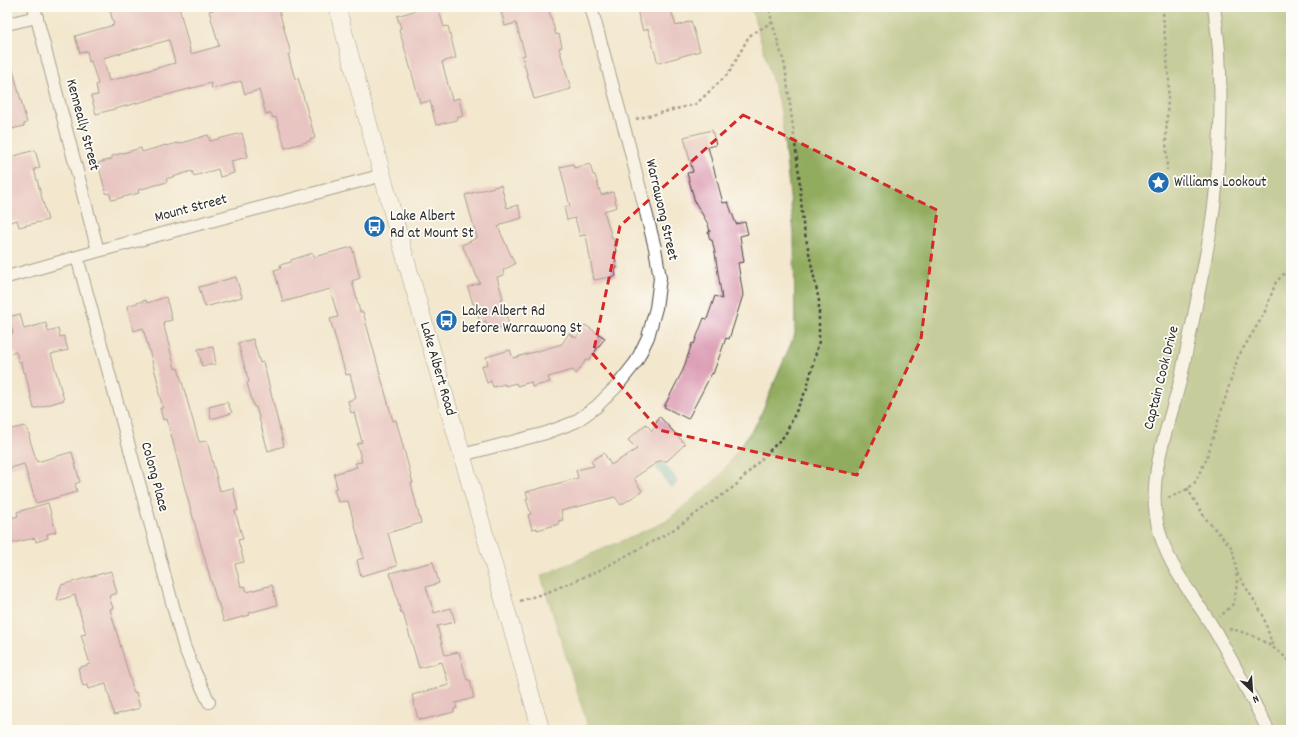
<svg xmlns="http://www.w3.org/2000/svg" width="1298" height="737" viewBox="0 0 1298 737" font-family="Dekko,sans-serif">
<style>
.forest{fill:#92ac5f;stroke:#5e6c45}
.water{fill:#39aab5;stroke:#326a70}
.building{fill:#db9bb3;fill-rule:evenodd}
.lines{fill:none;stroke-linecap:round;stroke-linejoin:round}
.minor-casing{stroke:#494743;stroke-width:14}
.secondary-casing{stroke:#494743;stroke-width:18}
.path{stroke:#494743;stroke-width:2.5;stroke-dasharray:3 3;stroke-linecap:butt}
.minor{stroke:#fff;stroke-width:12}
.secondary{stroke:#fff;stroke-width:17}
.marked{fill:none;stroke:#d62828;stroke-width:3;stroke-dasharray:8 5;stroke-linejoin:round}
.labels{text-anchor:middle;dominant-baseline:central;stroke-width:3.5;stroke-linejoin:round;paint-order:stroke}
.street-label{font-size:15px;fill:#2b2b2b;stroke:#fdfcf7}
.poi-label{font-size:15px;fill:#2b2b2b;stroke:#fdfcf7;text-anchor:start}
</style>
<rect width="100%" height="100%" fill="#fdfcf7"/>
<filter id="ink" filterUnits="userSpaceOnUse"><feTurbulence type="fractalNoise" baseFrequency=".025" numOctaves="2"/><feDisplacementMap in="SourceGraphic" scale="8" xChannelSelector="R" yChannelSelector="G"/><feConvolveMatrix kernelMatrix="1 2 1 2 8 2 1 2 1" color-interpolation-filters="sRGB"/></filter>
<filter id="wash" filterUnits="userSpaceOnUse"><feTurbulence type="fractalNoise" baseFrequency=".012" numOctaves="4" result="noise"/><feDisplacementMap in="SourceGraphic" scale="16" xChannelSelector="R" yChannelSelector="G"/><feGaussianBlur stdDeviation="0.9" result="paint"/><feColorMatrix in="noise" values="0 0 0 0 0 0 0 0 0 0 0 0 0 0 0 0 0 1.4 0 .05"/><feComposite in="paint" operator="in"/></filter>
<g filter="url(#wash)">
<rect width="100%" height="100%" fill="#f3e7ce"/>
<path class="forest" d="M 751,7 L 1291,7 L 1291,730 L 589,730 L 541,576 L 665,522 L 719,477 L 758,421 L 795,334 L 794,234 L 781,111 Z"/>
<path class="water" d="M 660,463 L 662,463 C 668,468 675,476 677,483 L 673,487 L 669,486 L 662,475 L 657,470 L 656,466 Z"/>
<g id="blocks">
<path class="building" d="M 109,7 L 179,7 L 191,54 L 219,46 L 209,11 L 224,7 L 278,7 L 291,54 L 288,54 L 295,79 L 298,78 L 315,138 L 310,140 L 310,141 L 285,148 L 276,117 L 273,118 L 271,113 L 266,114 L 259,90 L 245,94 L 241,81 L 212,89 L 211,83 L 96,114 L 91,96 L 98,95 L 96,85 L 98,84 L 91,61 L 89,62 L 87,51 L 80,53 L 75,36 L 114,25 ZM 169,40 L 175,63 L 109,81 L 103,58 Z
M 427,7 L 438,7 L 444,27 L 448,26 L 456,58 L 442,62 L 452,100 L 459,98 L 463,116 L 457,118 L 457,120 L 436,125 L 430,101 L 420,103 L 411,70 L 399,29 L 401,28 L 397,16 Z
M 500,7 L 548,7 L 556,35 L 559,34 L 562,47 L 559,48 L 571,89 L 534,99 L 522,56 L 525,55 L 516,23 L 505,26 Z
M 636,7 L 670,7 L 676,26 L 691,21 L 700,51 L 658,63 L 648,29 L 643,31 Z
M 11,63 L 27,123 L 24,124 L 24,126 L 7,130 L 7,64 Z
M 712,130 L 716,145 L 708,147 L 723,203 L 728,202 L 736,224 L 745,222 L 748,234 L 740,236 L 744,262 L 738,263 L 743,295 L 733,327 L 729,339 L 726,338 L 713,374 L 712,373 L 688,419 L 664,407 L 683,370 L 692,343 L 694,344 L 704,318 L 707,319 L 715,296 L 722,299 L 715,253 L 712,240 L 710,240 L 708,232 L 710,232 L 708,224 L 695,202 L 687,173 L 693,172 L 684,137 Z
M 242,133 L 248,157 L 231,161 L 234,173 L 220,177 L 218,169 L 194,176 L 192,171 L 166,179 L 167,182 L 138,190 L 139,193 L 112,200 L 109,193 L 106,194 L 98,163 L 112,159 L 112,156 L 141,148 L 142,152 L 166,145 L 166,146 L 178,143 L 178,144 L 208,135 L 210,141 Z
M 35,150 L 40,168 L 34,169 L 48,220 L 19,227 L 17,220 L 7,223 L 7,158 Z
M 573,164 L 574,168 L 590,164 L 593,175 L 595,175 L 601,195 L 613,192 L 617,207 L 604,211 L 612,238 L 613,238 L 616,252 L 614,253 L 617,268 L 615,269 L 616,276 L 594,280 L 586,235 L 580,236 L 575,218 L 567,220 L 564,207 L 570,206 L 560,167 Z
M 501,185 L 507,208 L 518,205 L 522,218 L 501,224 L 501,226 L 498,227 L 515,264 L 503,270 L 504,275 L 497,277 L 503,299 L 501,299 L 509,325 L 489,331 L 486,321 L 480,323 L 474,303 L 473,304 L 468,287 L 480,283 L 462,245 L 477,238 L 465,195 Z
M 352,247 L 360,278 L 352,281 L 360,312 L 363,312 L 393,421 L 396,420 L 413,483 L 411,483 L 421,523 L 388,533 L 397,566 L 361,576 L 357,560 L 364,558 L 348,501 L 338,502 L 334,489 L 337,488 L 334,474 L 357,467 L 355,463 L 362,462 L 357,444 L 362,442 L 354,412 L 351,413 L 348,401 L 356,398 L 350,374 L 346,375 L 330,319 L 338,317 L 330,289 L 283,302 L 274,270 L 281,268 L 280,265 L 291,262 L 291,260 L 313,253 L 314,257 Z
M 236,277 L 242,297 L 205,307 L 199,287 Z
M 166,297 L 172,320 L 163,322 L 175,369 L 178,368 L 199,442 L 207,441 L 220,491 L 233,488 L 238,510 L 235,511 L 243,539 L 238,540 L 244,562 L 235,564 L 241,587 L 245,586 L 247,592 L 272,585 L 277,605 L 249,613 L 250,615 L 224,622 L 218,602 L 217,602 L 185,489 L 167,419 L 163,420 L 160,408 L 163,408 L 158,390 L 160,390 L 143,328 L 134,331 L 127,306 L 146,300 L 147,303 Z
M 20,314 L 24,329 L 46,323 L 48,332 L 58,329 L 60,337 L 64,336 L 68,350 L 51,354 L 64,400 L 34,409 L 25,372 L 23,373 L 21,362 L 19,362 L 16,352 L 7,354 L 7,335 L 13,333 L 8,317 Z
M 585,325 L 605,338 L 588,361 L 586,360 L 576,374 L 573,370 L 548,377 L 550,382 L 532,387 L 531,382 L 517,386 L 516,383 L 505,386 L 505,384 L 493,387 L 491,381 L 487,383 L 482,366 L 488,364 L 486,357 L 510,350 L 513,358 L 562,344 L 569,333 L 576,338 Z
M 253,339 L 260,363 L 263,362 L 267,377 L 284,446 L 268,451 L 256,407 L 254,407 L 247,383 L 249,382 L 238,343 Z
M 213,347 L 216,364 L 202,366 L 198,349 Z
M 227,402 L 232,413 L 211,419 L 209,407 Z
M 659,416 L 685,444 L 667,461 L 659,461 L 634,478 L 642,491 L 621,505 L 615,497 L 561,511 L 563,520 L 558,521 L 559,524 L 537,530 L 537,528 L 532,529 L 528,515 L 531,514 L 526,499 L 528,498 L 526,492 L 578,478 L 576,470 L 594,466 L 591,461 L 604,453 L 611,465 L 637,449 L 628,440 L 646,424 L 652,431 Z
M 25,426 L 30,436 L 29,437 L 37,462 L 72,452 L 80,482 L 75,484 L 77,492 L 36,503 L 24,464 L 7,469 L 7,430 Z
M 48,503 L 56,532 L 47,534 L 48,538 L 36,542 L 35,538 L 7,544 L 7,519 L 18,516 L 17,512 Z
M 433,562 L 439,583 L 426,587 L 434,613 L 451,608 L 455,622 L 437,626 L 445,655 L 459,652 L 467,680 L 470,680 L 474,698 L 455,703 L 457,708 L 454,709 L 454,712 L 421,720 L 421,718 L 418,719 L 412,695 L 449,685 L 442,662 L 419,668 L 403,613 L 401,613 L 390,573 Z
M 111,571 L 117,593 L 109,596 L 113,608 L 110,609 L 134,693 L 136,692 L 140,708 L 114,715 L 106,684 L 88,689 L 87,685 L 83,686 L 78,668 L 90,664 L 81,635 L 86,634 L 75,595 L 57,601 L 61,585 Z"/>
</g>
</g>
<g filter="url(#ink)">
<use href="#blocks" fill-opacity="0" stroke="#494743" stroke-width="1"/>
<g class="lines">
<defs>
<path id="minor" d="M 34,7 L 98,251
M 1214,7 C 1216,22 1218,37 1219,52 C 1223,115 1219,188 1207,250 C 1199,292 1190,335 1181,377 C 1170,425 1147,472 1157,522 C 1166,565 1190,590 1212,626 C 1232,659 1250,695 1268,730
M 7,24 L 37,17
M 77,257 L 184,646 L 192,666 L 209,702
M 7,277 L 98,251 L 383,175
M 462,455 L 546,433 L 575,422 L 596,407 L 617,386 L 636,362 L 648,337 L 656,308 L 660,278 L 655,248 L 630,149 L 591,7"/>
<path id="secondary" d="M 337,7 L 395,222 L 541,730"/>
</defs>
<use href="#minor" class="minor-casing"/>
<use href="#secondary" class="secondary-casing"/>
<path class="path" d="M 1164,7 L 1163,16 L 1169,81 L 1166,136 L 1167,170
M 636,119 L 696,104 L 729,73 L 749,36 L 772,22
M 1187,488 L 1205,518 L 1232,548 L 1236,566 L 1237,583 L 1234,603 L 1220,617
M 1168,498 L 1184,491 L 1194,484 L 1206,460 L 1238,357 L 1264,314 L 1276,282 L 1291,267
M 1237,573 L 1263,615 L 1273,647
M 520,601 L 548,592 L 596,572 L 670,532 L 735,486 L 785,435 L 807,388 L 819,341 L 819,301 L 803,224 L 799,174 L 785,66 L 772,22 L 769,7
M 1229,629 C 1254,633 1273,646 1291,662"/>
<use href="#minor" class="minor"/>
<use href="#secondary" class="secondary"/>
</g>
</g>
<path d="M0 0H1298V737H0ZM 743,115 L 937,210 L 921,339 L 857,475 L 659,430 L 593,354 L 620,226 Z" fill="#f3e7ce" fill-opacity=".55" fill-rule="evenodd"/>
<path class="marked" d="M 743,115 L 937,210 L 921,339 L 857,475 L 659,430 L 593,354 L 620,226 Z"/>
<defs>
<symbol id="sight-disc" viewBox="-11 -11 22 22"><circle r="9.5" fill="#1f6fb2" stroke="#fdfcf7"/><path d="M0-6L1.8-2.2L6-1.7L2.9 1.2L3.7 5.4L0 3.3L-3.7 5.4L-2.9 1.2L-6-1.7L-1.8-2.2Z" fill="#fff"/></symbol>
<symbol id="bus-disc" viewBox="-11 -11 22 22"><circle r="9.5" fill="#1f6fb2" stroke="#fdfcf7"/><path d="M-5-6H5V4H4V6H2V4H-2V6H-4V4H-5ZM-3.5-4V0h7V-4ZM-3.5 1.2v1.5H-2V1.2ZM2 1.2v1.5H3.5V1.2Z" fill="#fff"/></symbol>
</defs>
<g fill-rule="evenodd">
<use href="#sight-disc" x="1146" y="170" width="25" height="25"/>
<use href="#bus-disc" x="362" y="214" width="25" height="25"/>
<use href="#bus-disc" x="434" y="308" width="25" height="25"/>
</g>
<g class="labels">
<g class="street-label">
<text transform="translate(82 125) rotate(75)">Kenneally Street</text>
<text transform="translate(191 209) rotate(-15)">Mount Street</text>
<text transform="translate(661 210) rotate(77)">Warrawong Street</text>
<text transform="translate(437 369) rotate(74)">Lake Albert Road</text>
<text transform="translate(1162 378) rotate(-76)">Captain Cook Drive</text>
<text transform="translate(154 477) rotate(75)">Colong Place</text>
</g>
<g class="poi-label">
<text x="1174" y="183">Williams Lookout</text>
<text x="390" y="217">Lake Albert<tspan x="390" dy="17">Rd at Mount St</tspan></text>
<text x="462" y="312">Lake Albert Rd<tspan x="462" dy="17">before Warrawong St</tspan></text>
</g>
</g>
<rect width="1298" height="737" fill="none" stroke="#fdfcf7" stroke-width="24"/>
<g transform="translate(1252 691) rotate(155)" stroke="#fdfcf7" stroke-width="3" paint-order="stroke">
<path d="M0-3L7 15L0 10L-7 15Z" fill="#2b2b2b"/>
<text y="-6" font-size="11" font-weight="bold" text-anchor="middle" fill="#2b2b2b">N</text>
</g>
</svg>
